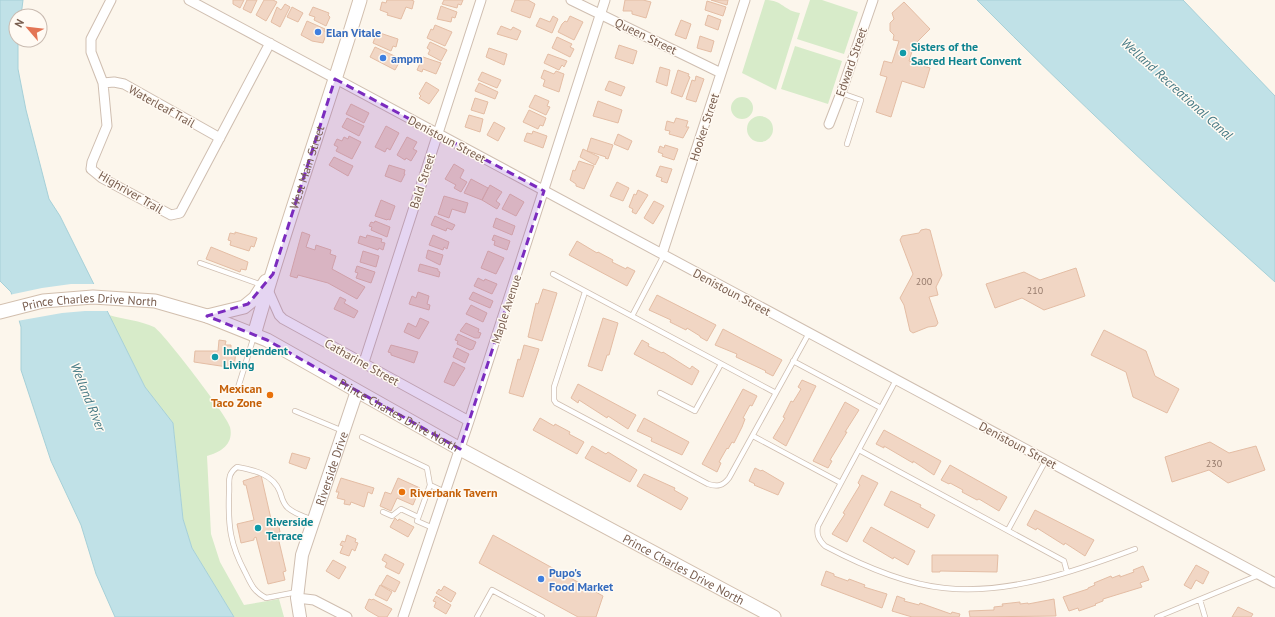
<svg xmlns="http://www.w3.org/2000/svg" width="1275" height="617" viewBox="0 0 1275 617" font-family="'PT Sans',sans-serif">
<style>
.green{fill:#d7ebc9}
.water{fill:#c0e1e7;stroke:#a6d0d8}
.pier{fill:#fcf6ec}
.building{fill:#f1d6c4;stroke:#e4bda4}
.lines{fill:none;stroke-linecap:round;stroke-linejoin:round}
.service-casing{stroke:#cfbeb0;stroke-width:6}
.minor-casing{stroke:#cfbeb0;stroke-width:11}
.tertiary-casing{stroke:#cfbeb0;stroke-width:14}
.secondary-casing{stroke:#d2bfae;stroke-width:15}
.service{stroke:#fff;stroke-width:4.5}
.minor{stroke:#fff;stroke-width:9}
.tertiary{stroke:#fff;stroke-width:12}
.secondary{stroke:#fff;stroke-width:13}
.marked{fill:#7b2cbf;fill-opacity:0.2;stroke:#7b2cbf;stroke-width:3;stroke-dasharray:8 5;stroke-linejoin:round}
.shop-dot{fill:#3f7fe0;stroke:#fffaf3;stroke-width:1.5}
.culture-dot{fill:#0f9aa8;stroke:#fffaf3;stroke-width:1.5}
.food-dot{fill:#e8710a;stroke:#fffaf3;stroke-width:1.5}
.labels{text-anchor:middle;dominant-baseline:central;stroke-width:3;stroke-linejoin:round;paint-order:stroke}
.number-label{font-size:10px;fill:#967b6c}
.shop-label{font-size:12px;font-weight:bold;fill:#366cbe;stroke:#fffaf3;text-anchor:start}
.street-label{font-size:12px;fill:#785d4e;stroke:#fffaf3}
.culture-label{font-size:12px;font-weight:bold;fill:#0d838f;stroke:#fffaf3;text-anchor:start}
.food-label{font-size:12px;font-weight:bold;fill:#c56008;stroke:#fffaf3;text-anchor:end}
.water-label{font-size:13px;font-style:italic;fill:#447883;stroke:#fffaf3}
</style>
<rect width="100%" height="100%" fill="#fcf6ec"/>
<path class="green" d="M 765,0 C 783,0 784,11 800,13 L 776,90 L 742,73 Z
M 810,0 L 822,0 L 858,12 L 844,54 L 797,39 Z
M 795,46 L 842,61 L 828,104 L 781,89 Z
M731 108a11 11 0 1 1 22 0a11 11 0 1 1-22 0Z
M747 129a13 13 0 1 1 26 0a13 13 0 1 1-26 0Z
M 109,315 C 122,319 142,321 154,327 C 162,331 229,418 230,427 C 234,444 221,452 207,456 L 211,534 L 220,562 L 244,605 L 279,599 L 284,617 L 234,617 L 192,548 L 183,519 L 173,423 L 145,387 Z"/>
<path class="water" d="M 0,0 L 23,0 L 21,16 L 16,16 L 16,40 L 18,40 L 18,69 L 26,110 L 49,199 L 60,216 L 145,387 L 173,423 L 183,519 L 192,548 L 234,617 L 115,617 L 96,574 L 81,525 L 51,461 L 21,370 L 21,327 L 11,292 L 0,281 Z
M 977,0 L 1183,0 L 1275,96 L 1275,282 C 1173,191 1073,97 977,0 Z"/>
<path class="pier" d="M 71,284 L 96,284 L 109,311 L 85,311 L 62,313 L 17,321 L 9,295 L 42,288 Z"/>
<path class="building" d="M 233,0 L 244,0 L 240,8 L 233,4 Z
M 247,0 L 257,0 L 251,13 L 243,9 Z
M 264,0 L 273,0 L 277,2 L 266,21 L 256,15 Z
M 387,0 L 411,0 L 414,1 L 412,9 L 406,7 L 401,19 L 387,15 L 388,13 L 380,10 L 382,2 L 386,3 Z
M 444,0 L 463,0 L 461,5 L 458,4 L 457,8 L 442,4 Z
M 515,0 L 528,0 L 535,4 L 530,18 L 511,11 Z
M 625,0 L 643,0 L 651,2 L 646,18 L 632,14 L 632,11 L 623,11 Z
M 711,0 L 728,0 L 727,5 Z
M 707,1 L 726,7 L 723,16 L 705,10 Z
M 904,2 L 930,29 L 914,45 L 909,61 L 930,68 L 924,88 L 902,81 L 891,117 L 876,112 L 887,77 L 880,75 L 884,61 L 892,63 L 899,41 L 893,40 L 894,35 L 890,31 L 890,23 L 894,19 L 892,13 Z
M 285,4 L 290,7 L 280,27 L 271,22 L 277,7 L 281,10 Z
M 441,6 L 457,12 L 455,18 L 452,17 L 451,22 L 437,19 Z
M 292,7 L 303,13 L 298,22 L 287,17 Z
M 313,7 L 329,13 L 328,15 L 330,17 L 326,26 L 314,20 L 315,17 L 309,15 Z
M 708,15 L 721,20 L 718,30 L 705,25 Z
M 553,16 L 558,19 L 552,33 L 536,26 L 540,18 L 550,22 Z
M 570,16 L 583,22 L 574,40 L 558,32 L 562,24 L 565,21 L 567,22 Z
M 681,20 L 691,24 L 686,39 L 675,35 Z
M 307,21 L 325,29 L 324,31 L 327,32 L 323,43 L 312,41 L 301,35 Z
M 435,25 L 452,32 L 445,46 L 427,38 L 431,29 L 433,30 Z
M 501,26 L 511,30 L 513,27 L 521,31 L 517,40 L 497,34 Z
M 377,32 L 398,39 L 396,47 L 393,46 L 391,51 L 373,43 Z
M 700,36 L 714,41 L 711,52 L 697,48 Z
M 557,37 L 572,44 L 570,47 L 574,49 L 570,57 L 552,48 Z
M 430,42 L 447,50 L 441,61 L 428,54 L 430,50 L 427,48 Z
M 619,45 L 637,51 L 633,64 L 615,58 Z
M 375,47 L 401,59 L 395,70 L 370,57 Z
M 489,48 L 507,54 L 504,65 L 486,57 Z
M 548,54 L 567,61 L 564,67 L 562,65 L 559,70 L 544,63 Z
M 423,57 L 441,63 L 436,74 L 423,69 L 422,72 L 417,70 Z
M 660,67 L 670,70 L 667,86 L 656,82 Z
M 544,70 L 554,74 L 556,71 L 564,74 L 559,92 L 543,86 L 545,80 L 541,78 Z
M 678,70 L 689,74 L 688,76 L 690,77 L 682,97 L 671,93 Z
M 482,72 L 501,80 L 497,88 L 478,80 Z
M 696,76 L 704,79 L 696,102 L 686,99 L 692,80 L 695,81 Z
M 609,81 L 625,87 L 621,96 L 605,90 Z
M 426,82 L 439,90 L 429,104 L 419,98 L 421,96 L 419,94 Z
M 479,83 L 498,92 L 495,99 L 475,91 Z
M 535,95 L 549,101 L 547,106 L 550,107 L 546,115 L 529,107 Z
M 475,98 L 488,102 L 484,114 L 471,110 Z
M 598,101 L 622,110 L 618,123 L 593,116 Z
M 351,104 L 369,113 L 364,123 L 346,114 Z
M 529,110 L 546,118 L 543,126 L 540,125 L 538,129 L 523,122 Z
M 469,115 L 483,119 L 480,132 L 465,127 Z
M 347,118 L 364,126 L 359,136 L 342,127 Z
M 676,118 L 688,121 L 686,127 L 689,127 L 683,138 L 669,134 L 670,131 L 665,130 L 667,121 L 674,123 Z
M 494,122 L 505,128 L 498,141 L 487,135 Z
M 386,126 L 399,133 L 390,150 L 387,148 L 385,152 L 375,147 Z
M 533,131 L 547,136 L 543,148 L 524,141 L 527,133 L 532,134 Z
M 618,134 L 632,141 L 628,150 L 614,144 Z
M 349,136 L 361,142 L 352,159 L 336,151 L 338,147 L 334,145 L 337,139 L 342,141 L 344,137 L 348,139 Z
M 407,137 L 417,142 L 413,149 L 417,151 L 411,161 L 406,158 L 405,160 L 397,155 Z
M 591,138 L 613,145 L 608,159 L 605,158 L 606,157 L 587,151 Z
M 665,145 L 678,149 L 674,160 L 662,156 L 663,154 L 658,152 L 660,146 L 664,148 Z
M 583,149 L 599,157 L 595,165 L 580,157 Z
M 334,157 L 353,166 L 348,176 L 329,165 Z
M 579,161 L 594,166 L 584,189 L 576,186 L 576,184 L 570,180 L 573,170 L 575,171 Z
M 454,164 L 464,170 L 460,178 L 467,182 L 461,192 L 454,188 L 456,185 L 445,179 Z
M 389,165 L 405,170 L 404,174 L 405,174 L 401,182 L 385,176 Z
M 660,166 L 672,169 L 667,183 L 661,181 L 662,178 L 656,176 Z
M 471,179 L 488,188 L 482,200 L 464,193 Z
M 617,182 L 629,188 L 623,201 L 610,196 Z
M 490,185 L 502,192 L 496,201 L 500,204 L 497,209 L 482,200 Z
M 638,190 L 648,195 L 636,214 L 632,212 L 633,209 L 629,207 L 634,194 L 636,195 Z
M 510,194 L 524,202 L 516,216 L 502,209 Z
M 444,196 L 468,203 L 465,213 L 452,209 L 449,218 L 438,214 Z
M 381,200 L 395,206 L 390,220 L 388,219 L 387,220 L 375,216 Z
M 654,201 L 664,206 L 653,224 L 644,218 Z
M 435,216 L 455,225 L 452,230 L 447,228 L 446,231 L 431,225 Z
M 496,218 L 515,226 L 512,235 L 493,227 Z
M 375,221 L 390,227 L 387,237 L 371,230 L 372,227 L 369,226 L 371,222 L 374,223 Z
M 926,229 L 930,230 L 942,275 L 936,287 L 938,295 L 929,297 L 938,323 L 936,326 L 928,327 L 913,333 L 910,331 L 904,305 L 900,298 L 913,274 L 900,240 L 902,236 L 919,233 L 921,230 Z
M 235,232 L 257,238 L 254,247 L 251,246 L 249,251 L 230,245 L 231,241 L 228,240 L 230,233 L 235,234 Z
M 302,232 L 310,235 L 306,247 L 315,250 L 316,245 L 331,250 L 330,254 L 336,256 L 332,269 L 365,287 L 357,299 L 328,283 L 298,275 L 297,278 L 290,276 Z
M 367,235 L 382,239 L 381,242 L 385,243 L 383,250 L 379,248 L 378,250 L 358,243 L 360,236 L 366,238 Z
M 433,235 L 449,242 L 447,249 L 444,247 L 443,250 L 429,245 Z
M 494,235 L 510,241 L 507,250 L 494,245 L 495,241 L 492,240 Z
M 577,241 L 597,253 L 598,252 L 613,260 L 612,262 L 626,269 L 627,267 L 635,271 L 627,286 L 569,255 Z
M 211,247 L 248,262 L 246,270 L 241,269 L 240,272 L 206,259 Z
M 428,250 L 443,255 L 440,265 L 426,258 Z
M 363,251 L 379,256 L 376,267 L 360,262 Z
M 488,251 L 504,258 L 496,274 L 481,268 Z
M 420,264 L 438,269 L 438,271 L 440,272 L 439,277 L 418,271 Z
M 357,266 L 375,272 L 371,283 L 356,278 L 358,273 L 355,272 Z
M 1076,268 L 1085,296 L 1044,310 L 1022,298 L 995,308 L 986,284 L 1024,272 L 1040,280 Z
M 478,278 L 484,281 L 485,279 L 497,284 L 492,294 L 474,286 Z
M 543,289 L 557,293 L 542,341 L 528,337 L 536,303 L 538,304 Z
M 418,292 L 429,296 L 427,304 L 430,305 L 429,310 L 409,304 L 412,296 L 416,298 Z
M 473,292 L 493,301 L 490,308 L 469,299 Z
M 657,295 L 716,325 L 707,341 L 700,337 L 700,336 L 687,328 L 686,330 L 670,322 L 671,320 L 649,310 Z
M 340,297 L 346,300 L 344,303 L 358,311 L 354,318 L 334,309 Z
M 471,305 L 487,313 L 483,322 L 466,314 Z
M 420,318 L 429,322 L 419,339 L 404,332 L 408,323 L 416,327 Z
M 603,318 L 618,323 L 609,355 L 607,355 L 602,371 L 588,366 Z
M 466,323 L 479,329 L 478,332 L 481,333 L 479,338 L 475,338 L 460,331 Z
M 723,329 L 782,360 L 773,376 L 765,372 L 766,371 L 736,357 L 737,354 L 715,345 Z
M 1104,330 L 1146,351 L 1155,376 L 1179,389 L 1167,413 L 1133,397 L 1126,372 L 1091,355 Z
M 458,334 L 476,342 L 473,349 L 470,350 L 457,344 L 458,341 L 455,340 Z
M 219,340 L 226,341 L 225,345 L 231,345 L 231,351 L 236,351 L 234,368 L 194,362 L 195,351 L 218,351 Z
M 642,340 L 649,344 L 648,346 L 662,353 L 663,352 L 690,369 L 692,366 L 699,371 L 692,385 L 634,354 Z
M 391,345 L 418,352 L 414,363 L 391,355 L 391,353 L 388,352 Z
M 524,345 L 539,349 L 523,397 L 509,393 L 518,359 L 520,360 Z
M 457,348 L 469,354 L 465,363 L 453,357 Z
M 453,362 L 465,368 L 454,386 L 444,382 Z
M 802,380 L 816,386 L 786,446 L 773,438 L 785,418 L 783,417 L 791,401 L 793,402 L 801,389 L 798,387 Z
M 578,384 L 636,415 L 628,429 L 608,416 L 607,418 L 579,400 L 578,403 L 571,398 Z
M 743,389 L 757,396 L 752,406 L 750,405 L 743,418 L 745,419 L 742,427 L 734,443 L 732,442 L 728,449 L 727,448 L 719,462 L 721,463 L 717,472 L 702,464 Z
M 845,402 L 859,410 L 845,432 L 847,432 L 830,460 L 832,461 L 828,468 L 813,461 Z
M 540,418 L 554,426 L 555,424 L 570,432 L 569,434 L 584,442 L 577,454 L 533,430 Z
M 644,418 L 689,442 L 682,455 L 651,441 L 652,438 L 637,431 Z
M 884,430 L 941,461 L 934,475 L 913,461 L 913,463 L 884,446 L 884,448 L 876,444 Z
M 1210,442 L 1229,453 L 1256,446 L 1265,470 L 1228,483 L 1209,470 L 1172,482 L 1165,457 Z
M 592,446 L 606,454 L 608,452 L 637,470 L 630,482 L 585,458 Z
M 292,453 L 310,458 L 306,469 L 289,463 Z
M 950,465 L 1007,497 L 999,511 L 979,499 L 977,500 L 962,492 L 963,490 L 950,483 L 949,484 L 941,480 Z
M 755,468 L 761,471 L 762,470 L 784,483 L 778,495 L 754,485 L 755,484 L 749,481 Z
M 644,474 L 675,488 L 674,490 L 688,498 L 681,510 L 637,486 Z
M 261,475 L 271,519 L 277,518 L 280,532 L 277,533 L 286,571 L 283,572 L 285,580 L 268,584 L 256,537 L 254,538 L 254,540 L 241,543 L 237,524 L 254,520 L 246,485 L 244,485 L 243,481 Z
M 862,475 L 878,483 L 847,542 L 832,534 L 845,514 L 843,513 L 860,485 L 858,483 Z
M 341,478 L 374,488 L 372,494 L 368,492 L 364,507 L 351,502 L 350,505 L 344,504 L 345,500 L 337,498 L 339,492 L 336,492 Z
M 398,478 L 420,488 L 413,505 L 397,498 L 391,511 L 380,506 L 385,492 L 391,494 Z
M 891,491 L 921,505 L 920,507 L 935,515 L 928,528 L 884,505 Z
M 1035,510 L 1094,540 L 1085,556 L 1065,543 L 1064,545 L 1037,528 L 1036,530 L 1027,525 Z
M 395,518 L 398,521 L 399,519 L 414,527 L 408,537 L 390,527 Z
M 871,527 L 915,551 L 908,565 L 894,557 L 893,559 L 863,541 Z
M 347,535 L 356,539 L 355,542 L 358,543 L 355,551 L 352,549 L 349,556 L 340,553 L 343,546 L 340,545 L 342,541 L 345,542 Z
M 493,535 L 603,596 L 596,617 L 578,617 L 479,563 Z
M 385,554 L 404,564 L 399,574 L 385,567 L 387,563 L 382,560 Z
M 932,555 L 998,555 L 997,572 L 940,571 L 940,572 L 932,572 Z
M 333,560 L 346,567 L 339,579 L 326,571 Z
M 1196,565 L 1209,572 L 1203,584 L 1196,580 L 1191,589 L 1184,585 Z
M 1143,566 L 1149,580 L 1140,583 L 1142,587 L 1103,599 L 1103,601 L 1095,604 L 1096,605 L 1079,611 L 1078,608 L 1069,611 L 1063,597 L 1088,589 L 1088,588 L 1095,585 L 1094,583 L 1111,576 L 1112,578 L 1120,575 L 1120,577 L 1134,572 L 1133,570 Z
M 826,571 L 834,574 L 834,576 L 848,581 L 849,579 L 865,585 L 864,587 L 887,594 L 882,608 L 821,585 Z
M 387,575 L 400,582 L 395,592 L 381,585 Z
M 380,585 L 392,592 L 387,601 L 375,595 Z
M 444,586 L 456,593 L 451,602 L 436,593 L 439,589 L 441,591 Z
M 436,596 L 451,605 L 446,614 L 434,607 L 436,602 L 433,601 Z
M 897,596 L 905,599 L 904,601 L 919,605 L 920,603 L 951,614 L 952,612 L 960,614 L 959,617 L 912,617 L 892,611 Z
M 369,599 L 372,600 L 373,599 L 392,609 L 387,617 L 379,617 L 367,610 L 365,608 Z
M 1054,599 L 1056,616 L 970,617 L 969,611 L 994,610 L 994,607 L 1003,606 L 1002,604 L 1020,602 L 1020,604 L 1028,603 L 1028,604 Z
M 1238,607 L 1253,614 L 1251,617 L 1232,617 Z"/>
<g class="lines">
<defs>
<path id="service" d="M 841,93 L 861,100 L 847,144
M 200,263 L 262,285
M 553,274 L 776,393
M 585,292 L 554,387 L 554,400 L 556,403 L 708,484 C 717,487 723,486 729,478 L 809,333
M 632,316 L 664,255
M 793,361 L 881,408
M 896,380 L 818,526 C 816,535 819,540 825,546 C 861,565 903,584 944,588 C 1009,595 1076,571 1135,549
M 237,391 L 254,336
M 660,393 L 695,411 L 721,364
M 295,411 L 343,431
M 753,436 L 841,483
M 362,437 L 427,468 L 430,485
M 859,450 L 1064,561 L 1067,572
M 383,512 L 392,516 L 401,509 L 418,517
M 433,528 L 417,521 L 430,485 L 445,492
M 1008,530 L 1046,460
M 297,592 L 266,598 C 253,591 251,584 245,572 C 230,544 228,526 229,494 C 230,482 226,475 237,467 C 254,470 273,474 280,492 C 282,498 283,504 288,508 C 295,514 305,517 313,520
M 1200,600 L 1205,617
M 477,617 L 492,590 L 542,617
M 1157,617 L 1259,575"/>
<path id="minor" d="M 111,0 L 91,39 L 91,52 L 103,83 L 107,126 L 92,162 L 91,169 L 102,178 L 171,215 L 180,213 L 270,43
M 189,0 L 1275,583
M 571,0 L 721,73
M 103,83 L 114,82 L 124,84 L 220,138
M 829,124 L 841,93 L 873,0
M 662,254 L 745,0
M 268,290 L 279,315 L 283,319 L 469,421
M 364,362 L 481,0
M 297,598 L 314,600 L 347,617
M 403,617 L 469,421 L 605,0"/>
<g id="tertiary">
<path id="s1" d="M 300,617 L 297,598 L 302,555 L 357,391"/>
</g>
<g id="secondary">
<path id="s2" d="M 0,312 L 43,301 L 93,297 L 155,301 L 207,316 L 267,340 L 460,449 L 774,617"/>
<path d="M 207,316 L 244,307 L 255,298 L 266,281"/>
<path id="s3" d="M 254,335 C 286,222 326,112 360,0"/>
</g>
</defs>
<use href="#service" class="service-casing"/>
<use href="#minor" class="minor-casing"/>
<use href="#tertiary" class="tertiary-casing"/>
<use href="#secondary" class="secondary-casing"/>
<use href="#service" class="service"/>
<use href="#minor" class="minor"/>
<use href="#tertiary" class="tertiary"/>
<use href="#secondary" class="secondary"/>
</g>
<path class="marked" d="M 335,79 L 544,191 L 460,449 L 267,340 L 207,316 L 248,304 L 273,274 Z"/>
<g class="shop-dot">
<circle cx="318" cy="32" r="4"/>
<circle cx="383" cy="58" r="4"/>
<circle cx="541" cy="579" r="4"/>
</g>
<g class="culture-dot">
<circle cx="903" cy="53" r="4"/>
<circle cx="215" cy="357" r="4"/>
<circle cx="258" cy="528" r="4"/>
</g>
<g class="food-dot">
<circle cx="270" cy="395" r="4"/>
<circle cx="402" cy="492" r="4"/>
</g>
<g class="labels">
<g class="number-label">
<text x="924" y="281">200</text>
<text x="1035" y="290">210</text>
<text x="1214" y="463">230</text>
</g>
<g class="shop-label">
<text x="326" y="32">Elan Vitale</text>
<text x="391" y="58">ampm</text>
<text x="549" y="572">Pupo's<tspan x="549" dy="14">Food Market</tspan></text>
</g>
<g class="street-label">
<text transform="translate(646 36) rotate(26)">Queen Street</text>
<text transform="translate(851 62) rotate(-71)">Edward Street</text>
<text transform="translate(162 106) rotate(29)">Waterleaf Trail</text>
<text transform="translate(704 127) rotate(-72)">Hooker Street</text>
<text transform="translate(447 139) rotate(28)">Denistoun Street</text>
<text stroke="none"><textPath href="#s3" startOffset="176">West Main Street</textPath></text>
<text transform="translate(422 181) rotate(-72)">Bald Street</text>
<text transform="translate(131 192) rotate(30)">Highriver Trail</text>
<text transform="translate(732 292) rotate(28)">Denistoun Street</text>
<text stroke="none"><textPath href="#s2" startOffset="91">Prince Charles Drive North</textPath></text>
<text transform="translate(506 309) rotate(-72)">Maple Avenue</text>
<text transform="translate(362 362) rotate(29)">Catharine Street</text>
<text stroke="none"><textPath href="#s2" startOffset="427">Prince Charles Drive North</textPath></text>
<text transform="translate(1018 445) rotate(28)">Denistoun Street</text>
<text stroke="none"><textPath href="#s1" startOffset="154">Riverside Drive</textPath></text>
<text stroke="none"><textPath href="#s2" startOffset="751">Prince Charles Drive North</textPath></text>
</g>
<g class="culture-label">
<text x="911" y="46">Sisters of the<tspan x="911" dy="14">Sacred Heart Convent</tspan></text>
<text x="223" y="350">Independent<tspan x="223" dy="14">Living</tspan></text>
<text x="266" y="521">Riverside<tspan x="266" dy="14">Terrace</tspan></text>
</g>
<g class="food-label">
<text x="262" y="388">Mexican<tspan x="262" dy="14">Taco Zone</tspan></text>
<text x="410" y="492" text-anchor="start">Riverbank Tavern</text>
</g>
<g class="water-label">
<text transform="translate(1177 89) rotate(42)">Welland Recreational Canal</text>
<text transform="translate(88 397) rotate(68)">Welland River</text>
</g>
</g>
<g transform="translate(28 28) rotate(298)"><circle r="19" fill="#fffaf3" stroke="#c9bbb1"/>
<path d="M0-3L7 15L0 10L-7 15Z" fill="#e37555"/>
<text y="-6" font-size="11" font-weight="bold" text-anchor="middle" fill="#785d4e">N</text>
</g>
</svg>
